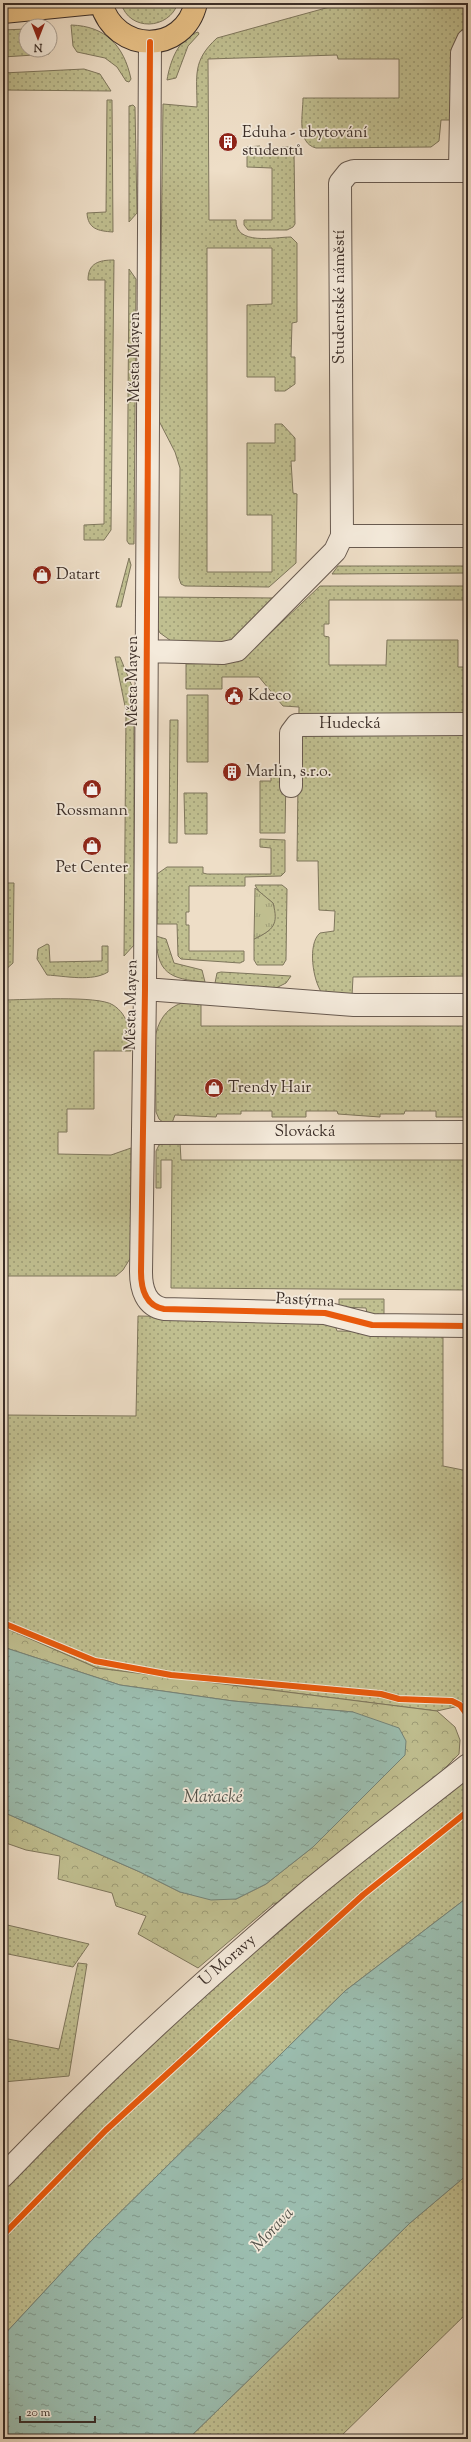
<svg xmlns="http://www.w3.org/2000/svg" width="471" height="2442" viewBox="0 0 471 2442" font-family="'Sorts Mill Goudy',serif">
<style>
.grass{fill:url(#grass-dots);stroke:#7e765c}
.forest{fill:url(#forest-crowns);stroke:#7e765c}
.park{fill:url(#park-tufts);stroke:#7e765c}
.water{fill:url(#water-ripples);stroke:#758479}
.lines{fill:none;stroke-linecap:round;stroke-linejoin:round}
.minor-casing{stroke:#685a50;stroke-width:24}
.major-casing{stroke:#3b2e28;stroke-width:24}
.minor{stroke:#f4eadb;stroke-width:22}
.major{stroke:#e7bf84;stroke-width:22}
.cycleway-casing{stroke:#f4eadb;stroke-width:8}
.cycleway{stroke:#e8590c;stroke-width:6}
.labels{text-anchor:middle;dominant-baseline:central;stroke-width:3.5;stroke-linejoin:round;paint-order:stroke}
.poi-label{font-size:16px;fill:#3b2e28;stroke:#f4eadb;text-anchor:start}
.street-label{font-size:16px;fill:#3b2e28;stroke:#f4eadb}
.water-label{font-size:17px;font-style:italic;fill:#53524a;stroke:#f4eadb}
</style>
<defs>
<pattern id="grass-dots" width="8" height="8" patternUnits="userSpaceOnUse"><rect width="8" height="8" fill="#c0bf90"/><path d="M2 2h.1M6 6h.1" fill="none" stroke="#9d9c76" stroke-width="1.8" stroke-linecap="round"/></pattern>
<pattern id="forest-crowns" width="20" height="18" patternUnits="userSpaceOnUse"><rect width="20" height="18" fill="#c0bf90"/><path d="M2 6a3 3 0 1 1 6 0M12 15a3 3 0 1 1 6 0" fill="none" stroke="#9d9c76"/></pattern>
<pattern id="park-tufts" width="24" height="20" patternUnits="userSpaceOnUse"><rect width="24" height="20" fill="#c0bf90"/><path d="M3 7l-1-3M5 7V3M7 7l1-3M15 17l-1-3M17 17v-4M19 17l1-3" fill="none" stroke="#9d9c76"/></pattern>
<pattern id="water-ripples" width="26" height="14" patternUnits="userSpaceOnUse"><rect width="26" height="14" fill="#9bbdaf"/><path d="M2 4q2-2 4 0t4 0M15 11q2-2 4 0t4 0" fill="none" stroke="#809a8e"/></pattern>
</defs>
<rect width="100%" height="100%" fill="#eedec7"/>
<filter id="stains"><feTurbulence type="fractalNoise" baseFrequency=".005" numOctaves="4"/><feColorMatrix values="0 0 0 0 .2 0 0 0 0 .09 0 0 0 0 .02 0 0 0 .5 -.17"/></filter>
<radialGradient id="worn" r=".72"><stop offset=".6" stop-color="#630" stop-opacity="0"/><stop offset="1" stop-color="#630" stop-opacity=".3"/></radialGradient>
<path class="grass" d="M 121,3 L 178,3 C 169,30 129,32 121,3 Z
M 344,3 L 468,3 L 468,25 L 458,36 L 453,120 L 441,120 L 439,141 L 431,147 L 316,148 C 296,143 303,114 303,98 L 399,98 L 399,59 L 338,59 L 337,55 L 208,59 L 209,220 L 236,220 C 235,246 275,237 291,237 L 297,243 L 297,322 L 292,323 L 291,357 L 295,357 L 295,384 L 285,391 L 275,391 L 275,377 L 247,377 L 247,305 L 272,304 L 272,248 L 207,248 L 207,572 L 272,572 L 272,515 L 247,515 L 247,443 L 275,443 L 275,424 L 282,424 L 295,438 L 295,461 L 291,461 L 293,493 L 297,494 L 296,556 L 296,563 L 269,587 L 185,586 L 181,584 L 179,578 L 180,468 L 175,452 L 159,421 L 163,104 L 197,107 C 197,75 192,61 217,38 Z
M 71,25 C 106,26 124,46 131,79 L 129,82 L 126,81 L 117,67 L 105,58 L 77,52 L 73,46 Z
M 50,27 L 53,27 L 54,46 L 49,54 L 3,57 L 3,30 L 26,29 L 26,50 L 50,50 Z
M 198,32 L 199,34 L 188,46 L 176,78 L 167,80 C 170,62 178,38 198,32 Z
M 84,69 L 100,74 L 111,91 L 3,90 L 3,73 Z
M 107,100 L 112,100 L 113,232 C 98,231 88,229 87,213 L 106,212 Z
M 133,105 L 135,107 L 137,213 L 129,222 L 129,106 Z
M 260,146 L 260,150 L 281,150 L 282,147 L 290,147 L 294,151 L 295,224 L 293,227 L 287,230 L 248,230 L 244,225 L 244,220 L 272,220 L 272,168 L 247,167 L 247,147 Z
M 114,260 L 111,530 L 104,540 L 84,540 L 84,525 L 104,524 L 105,280 L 88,280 C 88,263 99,260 114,260 Z
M 129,269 L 136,279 L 134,544 L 129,544 L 127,541 Z
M 129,558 L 131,565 L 121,607 L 116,607 Z
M 338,566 L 468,566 L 468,573 L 332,574 Z
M 320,586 L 468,586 L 468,600 L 329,600 L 329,624 L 324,624 L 324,636 L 329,637 L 329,665 L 386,665 L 387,640 L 458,640 L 458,667 L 468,667 L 468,976 L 353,977 L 352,996 L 322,993 C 313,981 307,944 320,933 L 334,931 L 335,911 L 319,910 L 318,861 L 297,861 L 299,707 L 283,706 L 259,677 L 222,677 L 222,689 L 186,689 L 186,664 L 226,663 L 246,656 Z
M 158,597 L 275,598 L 238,637 L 227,643 L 174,643 L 160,633 L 157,627 Z
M 115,657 L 120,657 L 134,691 L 134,945 L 124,956 L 126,711 Z
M 187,695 L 208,695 L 208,762 L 187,762 Z
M 170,720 L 178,720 L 177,843 L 169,843 Z
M 271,772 L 286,772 L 285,833 L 260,833 L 260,781 L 271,781 Z
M 184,793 L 207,793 L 207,834 L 185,834 Z
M 260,839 L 285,840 L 285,872 L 281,876 L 245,877 L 245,886 L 189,886 L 189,912 L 186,912 L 186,925 L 189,925 L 189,951 L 244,951 L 244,961 L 240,963 L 181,959 L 178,956 L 177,924 L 157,924 L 157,874 L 167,867 L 203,867 L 203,873 L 207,874 L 271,874 L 271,848 L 260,847 Z
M 3,883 L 14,883 L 13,963 L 3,972 Z
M 255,885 L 282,885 L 287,889 L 286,960 L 283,965 L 257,965 L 254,960 L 254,939 C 275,929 276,926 273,903 L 259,892 Z
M 156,936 L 166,939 L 174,963 L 202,970 L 205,982 C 169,979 157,973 156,936 Z
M 47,944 L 49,945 L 50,962 L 102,961 L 102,946 L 108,946 L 108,972 C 92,982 65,976 47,975 L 37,959 L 38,949 Z
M 221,972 L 291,976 L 286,983 L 276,988 L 215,983 L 217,973 Z
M 3,1000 C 24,1000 98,995 113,1005 C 129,1015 131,1034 131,1051 L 94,1051 L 94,1109 L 67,1109 L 67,1132 L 58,1132 L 58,1154 L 111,1155 L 131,1148 L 131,1257 L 123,1270 L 116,1276 L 3,1276 Z
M 185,1002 L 201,1002 L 201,1026 L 468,1026 L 468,1117 L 436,1117 L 436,1111 L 405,1111 L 404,1114 L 380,1114 L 380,1117 L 338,1114 L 337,1111 L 306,1111 L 306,1117 L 272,1117 L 272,1111 L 241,1111 L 241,1114 L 217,1114 L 216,1117 L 175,1115 L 172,1123 L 164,1123 L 159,1119 L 156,1112 L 155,1037 C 159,1019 167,1007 185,1002 Z
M 168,1142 L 180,1142 L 181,1160 L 468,1160 L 468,1290 L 171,1288 L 172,1160 L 161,1160 L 161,1188 L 156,1188 L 156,1151 L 159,1145 Z
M 339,1299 L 384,1299 L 384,1314 L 382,1317 L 367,1313 L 366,1308 L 339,1307 Z
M 138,1316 L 324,1319 L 334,1322 L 337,1331 L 443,1333 L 443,1466 L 468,1471 L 468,1679 L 466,1681 L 468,1684 L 468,1704 L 437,1711 L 97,1668 L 3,1627 L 3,1415 L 136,1416 Z
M 468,1773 L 468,1897 L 345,1991 L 93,2239 L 3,2336 L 3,2188 L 169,2024 L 311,1896 Z
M 3,1924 L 89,1944 L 73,1967 L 3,1953 Z
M 78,1963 L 87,1964 L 69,2076 L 3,2082 L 3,2038 L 59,2049 Z
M 468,2174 L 468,2312 L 338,2439 L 188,2439 L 410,2223 Z"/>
<path class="forest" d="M 3,1627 L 97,1668 L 437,1711 L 455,1727 L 460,1740 L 459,1754 L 420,1793 L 287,1902 L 273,1904 L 198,1968 L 138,1934 L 146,1916 L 116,1906 L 112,1893 L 58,1879 L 60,1856 L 26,1850 L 3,1842 L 3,1812 L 140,1872 L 180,1892 L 236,1899 L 266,1884 L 313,1847 L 404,1756 L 353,1712 L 233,1701 L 120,1685 L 3,1647 Z"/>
<path class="park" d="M 255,888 L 273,903 C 279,925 273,930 254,939 Z"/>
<path class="water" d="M 3,1647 L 120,1685 L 233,1701 L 353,1712 L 399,1728 L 406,1741 L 405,1755 L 313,1847 L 266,1884 L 236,1899 L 211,1900 L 180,1892 L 140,1872 L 3,1812 Z
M 468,1897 L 468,2174 L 410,2223 L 188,2439 L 3,2439 L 3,2336 L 93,2239 L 345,1991 Z"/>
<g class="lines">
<defs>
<path id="minor" d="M 150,42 L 145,989 L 141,1272 C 141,1289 146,1306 164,1309 L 325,1313 L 372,1325 L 468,1326
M 460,171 L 462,53 L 468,40
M 342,536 L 468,536
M 146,651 L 223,653 L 237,650 L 335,551 L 342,536 L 340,183 L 348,173 L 354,171 L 468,171
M 291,786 L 291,733 L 297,725 L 468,724
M 145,989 L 354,1005 L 468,1005
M 143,1133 L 468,1132
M 3,2176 C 96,2079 195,1988 297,1901 C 353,1854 411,1810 468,1765"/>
<path id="major" d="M 101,3 C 115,54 184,55 196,3
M 3,12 L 94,3"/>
</defs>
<use href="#minor" class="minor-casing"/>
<use href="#major" class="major-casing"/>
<use href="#minor" class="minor"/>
<use href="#major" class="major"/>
<defs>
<path id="cycleway" d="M 150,42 L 145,989 L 141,1272 C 141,1289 146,1306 164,1309 L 325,1313 L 372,1325 L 468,1326
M 3,1623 L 95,1661 L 171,1675 L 381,1694 L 399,1699 L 452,1701 L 460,1705 L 468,1716
M 3,2235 L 106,2130 L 286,1965 L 363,1895 L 468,1811"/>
</defs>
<use href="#cycleway" class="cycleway-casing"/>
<use href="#cycleway" class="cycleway"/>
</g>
<defs>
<symbol id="building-disc" viewBox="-11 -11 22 22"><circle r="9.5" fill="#8f2418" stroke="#f4eadb"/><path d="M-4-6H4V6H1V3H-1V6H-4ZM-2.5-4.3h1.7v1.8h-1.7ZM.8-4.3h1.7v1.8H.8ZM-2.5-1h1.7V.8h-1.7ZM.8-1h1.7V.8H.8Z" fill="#fff"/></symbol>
<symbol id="shop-disc" viewBox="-11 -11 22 22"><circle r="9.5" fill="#8f2418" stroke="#f4eadb"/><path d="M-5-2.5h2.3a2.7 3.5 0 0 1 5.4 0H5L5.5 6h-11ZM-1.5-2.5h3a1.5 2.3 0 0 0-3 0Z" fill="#fff"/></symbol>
<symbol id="civic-disc" viewBox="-11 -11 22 22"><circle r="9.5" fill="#8f2418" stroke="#f4eadb"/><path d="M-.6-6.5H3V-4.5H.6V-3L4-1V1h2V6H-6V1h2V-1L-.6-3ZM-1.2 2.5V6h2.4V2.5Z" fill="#fff"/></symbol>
</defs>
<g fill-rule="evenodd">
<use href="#building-disc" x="217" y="131" width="22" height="22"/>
<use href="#shop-disc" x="31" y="564" width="22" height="22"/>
<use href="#civic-disc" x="223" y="685" width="22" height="22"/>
<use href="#building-disc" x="221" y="761" width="22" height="22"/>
<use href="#shop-disc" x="81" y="778" width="22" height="22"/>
<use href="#shop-disc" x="81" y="835" width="22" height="22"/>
<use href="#shop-disc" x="203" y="1077" width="22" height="22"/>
</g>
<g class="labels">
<g class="poi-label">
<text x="242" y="133">Eduha - ubytování<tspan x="242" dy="18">studentů</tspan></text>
<text x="56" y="575">Datart</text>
<text x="248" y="696">Kdeco</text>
<text x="246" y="772">Marlin, s.r.o.</text>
<text x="92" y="811" text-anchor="middle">Rossmann</text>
<text x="92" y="868" text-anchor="middle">Pet Center</text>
<text x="228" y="1088">Trendy Hair</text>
</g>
<g class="street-label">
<text transform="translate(340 297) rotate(-90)">Studentské náměstí</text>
<text transform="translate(135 357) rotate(-90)">Města Mayen</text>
<text transform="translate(133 681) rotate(-90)">Města Mayen</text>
<text x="350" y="724">Hudecká</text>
<text transform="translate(132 1005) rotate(-89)">Města Mayen</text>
<text x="305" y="1132">Slovácká</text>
<text transform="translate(305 1301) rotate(3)">Pastýrna</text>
<text transform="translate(228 1961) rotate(-41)">U Moravy</text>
</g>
<g class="water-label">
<text x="213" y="1798">Mařacké</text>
<text transform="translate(273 2230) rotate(-47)">Morava</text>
</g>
</g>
<rect width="471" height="2442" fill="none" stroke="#eedec7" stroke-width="16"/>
<rect x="4" y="4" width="463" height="2434" fill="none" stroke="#3b2e28" stroke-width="2"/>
<rect x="8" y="8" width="455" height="2426" fill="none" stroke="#3b2e28"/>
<g transform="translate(38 38) rotate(180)"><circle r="19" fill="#f4eadb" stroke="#aa9f93"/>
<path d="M0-3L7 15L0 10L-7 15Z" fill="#8f2418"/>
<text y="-6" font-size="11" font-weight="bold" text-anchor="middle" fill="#3b2e28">N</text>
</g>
<path d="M20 2416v6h75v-6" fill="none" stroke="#3b2e28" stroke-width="2"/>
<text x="26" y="2416" font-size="12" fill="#3b2e28" stroke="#f4eadb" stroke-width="3" paint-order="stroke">20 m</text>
<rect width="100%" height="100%" filter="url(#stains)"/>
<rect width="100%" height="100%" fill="url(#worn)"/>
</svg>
